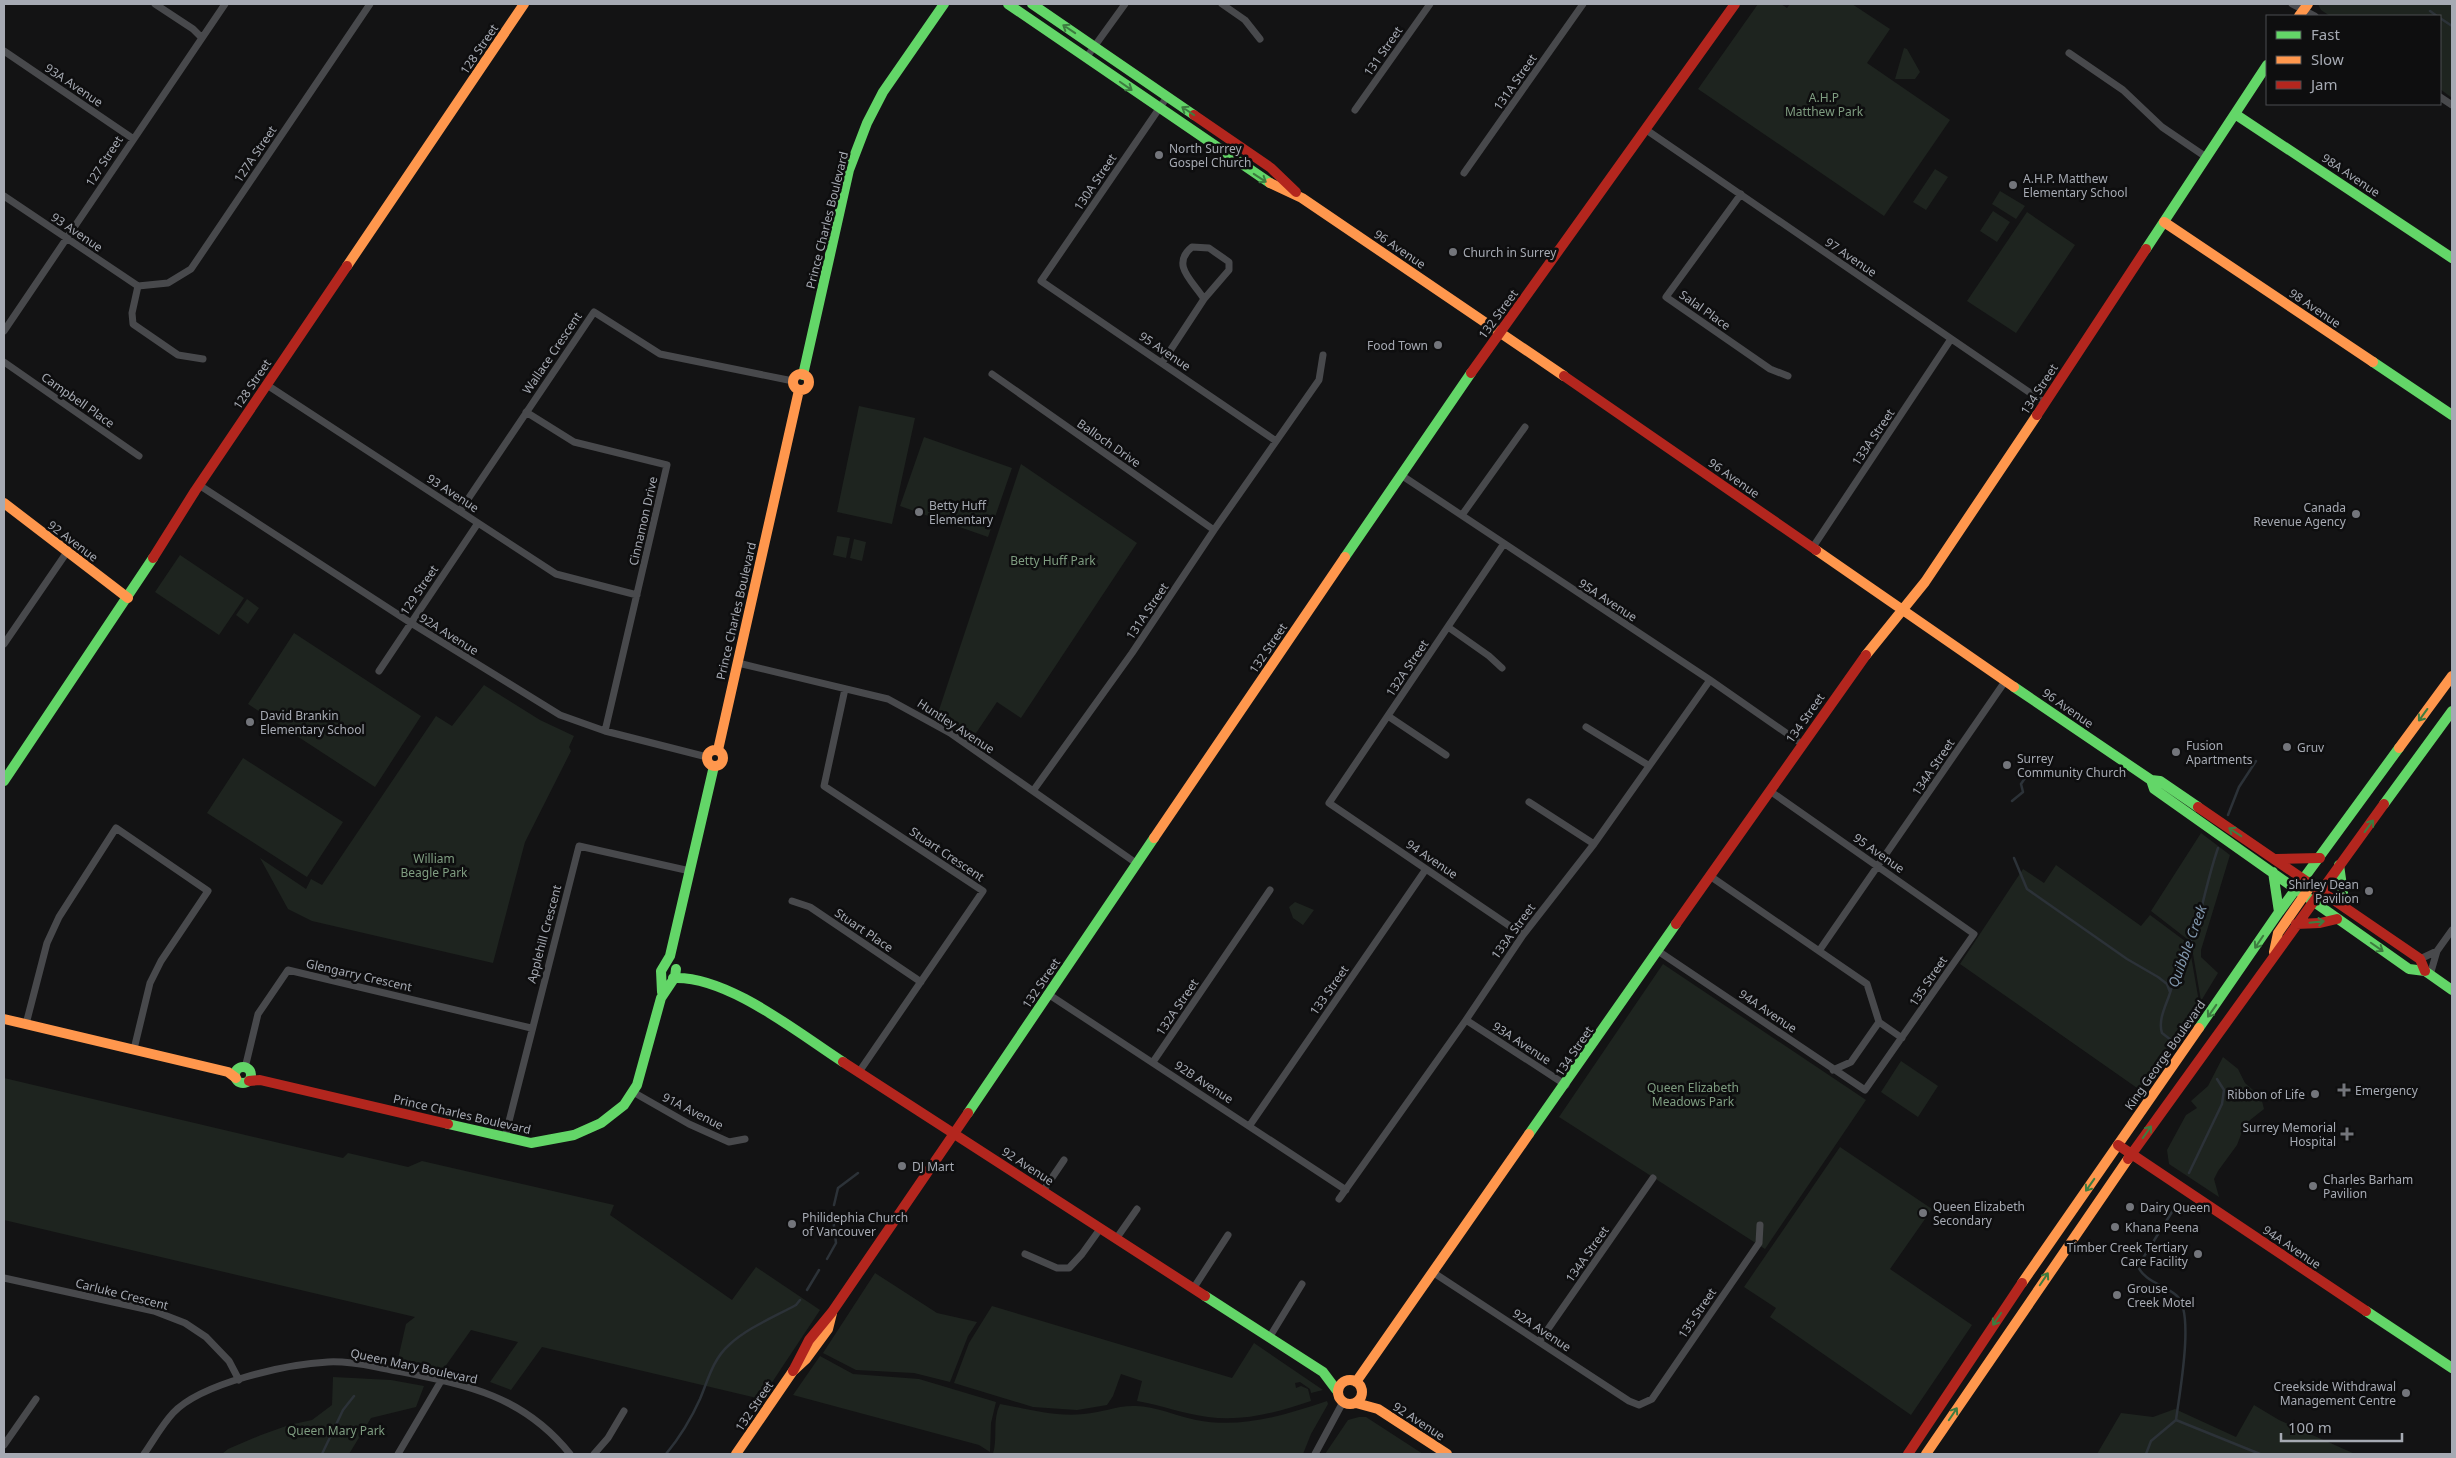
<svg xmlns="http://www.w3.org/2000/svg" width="2456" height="1458" viewBox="0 0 2456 1458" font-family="'Noto Sans',sans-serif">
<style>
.green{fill:#1e241f}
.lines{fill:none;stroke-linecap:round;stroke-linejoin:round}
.stream{stroke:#2c3238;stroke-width:2.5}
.street{stroke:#48494c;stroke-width:7}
.fast{stroke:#63d668;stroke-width:10}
.slow{stroke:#ff974d;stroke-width:10}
.jam{stroke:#b3261e;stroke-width:10}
.oneway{stroke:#3d7c40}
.poi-dot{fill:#73757b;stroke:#0e0e0f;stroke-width:2}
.labels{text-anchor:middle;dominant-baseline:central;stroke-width:5;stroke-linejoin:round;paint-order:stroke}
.street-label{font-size:12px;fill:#a6aab3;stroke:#0e0e0f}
.park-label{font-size:12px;fill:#7f9d81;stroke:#0e0e0f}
.poi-label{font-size:12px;fill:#a6aab3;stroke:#0e0e0f;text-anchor:start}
.water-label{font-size:14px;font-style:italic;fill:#8096ac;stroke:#0e0e0f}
</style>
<rect width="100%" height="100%" fill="#131314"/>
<path class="green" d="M 1758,4 L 1781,4 L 1787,8 L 1790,4 L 1852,4 L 1890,29 L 1867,63 L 1950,120 L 1884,216 L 1698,89 Z
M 2318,4 L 2452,4 L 2452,98 L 2440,89 L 2440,16 L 2330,16 L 2321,10 Z
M 1904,48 L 1907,49 L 1920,72 L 1915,79 L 1895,79 Z
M 1935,169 L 1948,177 L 1926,210 L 1913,202 Z
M 2000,191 L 2025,206 L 2016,219 L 1992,204 Z
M 1993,211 L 2010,222 L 1997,242 L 1980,231 Z
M 2027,212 L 2075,245 L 2016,333 L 1967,301 Z
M 859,406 L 915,418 L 892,524 L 837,512 Z
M 924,437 L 1012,468 L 988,537 L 900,506 Z
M 1021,464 L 1137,543 L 1021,718 L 997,702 L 972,739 L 937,716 Z
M 837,536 L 850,538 L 846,558 L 833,555 Z
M 854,539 L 866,542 L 862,561 L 850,558 Z
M 180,555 L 244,598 L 219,635 L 155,592 Z
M 247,599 L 259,608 L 248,624 L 236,615 Z
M 294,633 L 421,716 L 375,787 L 248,704 Z
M 484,685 L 540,720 L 574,736 L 569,747 L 571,751 L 525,842 L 493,963 L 312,921 L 288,909 L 260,858 L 306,889 L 311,879 L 322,885 L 436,716 L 452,726 Z
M 243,758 L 343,822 L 307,877 L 207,813 Z
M 2201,833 L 2230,855 L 2201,950 L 2201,957 L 2218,973 L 2201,1001 L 2191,942 L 2151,911 Z
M 2056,865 L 2141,926 L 2150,915 L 2189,944 L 2199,1002 L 2140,1090 L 1960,964 L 2023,869 L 2044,883 Z
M 1295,902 L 1314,910 L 1303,925 L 1293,918 L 1289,907 Z
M 1663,964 L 1866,1100 L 1765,1249 L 1559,1117 Z
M 2223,1057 L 2238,1069 L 2245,1083 L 2261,1097 L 2264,1109 L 2245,1124 L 2237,1145 L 2218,1171 L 2214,1179 L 2219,1197 L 2169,1164 L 2167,1150 L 2186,1115 L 2197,1108 L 2191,1101 L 2208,1086 Z
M 1901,1061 L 1938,1086 L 1918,1117 L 1881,1092 Z
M 4,1078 L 343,1158 L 348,1153 L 408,1167 L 422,1161 L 614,1205 L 610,1215 L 732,1300 L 756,1267 L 820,1310 L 761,1399 L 542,1347 L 511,1390 L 490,1382 L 518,1342 L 471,1330 L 442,1371 L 398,1359 L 406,1324 L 415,1317 L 4,1220 Z
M 1840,1147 L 1932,1209 L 1890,1269 L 1972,1325 L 1911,1415 L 1770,1317 L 1776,1308 L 1744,1287 Z
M 875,1273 L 937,1313 L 977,1322 L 968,1336 L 950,1382 L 914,1373 L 856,1370 L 823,1353 Z
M 992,1306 L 1232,1378 L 1254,1343 L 1323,1390 L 1311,1393 L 1310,1389 L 1300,1382 L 1295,1383 L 1296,1388 L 1301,1386 L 1308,1389 L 1311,1401 C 1278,1412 1244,1422 1208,1417 C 1184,1414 1161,1405 1137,1401 L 1142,1381 L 1121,1374 L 1113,1396 L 1107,1405 L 1077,1410 L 1033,1407 L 954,1383 L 969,1343 Z
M 820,1356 L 853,1374 L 919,1379 L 996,1402 L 991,1423 L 990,1452 L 979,1445 L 793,1395 Z
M 333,1377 L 391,1380 L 424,1386 L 416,1407 L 371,1418 L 349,1454 L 222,1454 L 228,1449 L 261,1435 L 289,1425 L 312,1420 L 332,1405 Z
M 1327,1401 L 1328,1404 L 1311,1434 L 1303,1454 L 993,1454 C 998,1437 992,1421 1000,1404 C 1029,1409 1054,1417 1084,1414 C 1100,1413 1116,1406 1133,1406 C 1153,1405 1176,1416 1196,1420 C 1241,1429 1285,1415 1327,1401 Z
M 2254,1405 L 2279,1420 L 2355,1454 L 2097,1454 L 2121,1413 L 2153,1417 L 2175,1409 L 2236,1437 Z
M 1359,1417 L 1366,1417 L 1423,1454 L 1325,1454 L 1348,1420 Z"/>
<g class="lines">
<path class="stream" d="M 2430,11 L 2437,16
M 2440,18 L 2452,26
M 2012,801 L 2023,792 L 2021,784 L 2025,778
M 2228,815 L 2239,787 L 2256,761
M 2014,858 L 2027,889 L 2127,959 L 2158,977 L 2167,984 L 2170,992
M 2171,1040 L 2162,1033 C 2158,1021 2165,1007 2169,996 C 2177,969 2191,945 2199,918 C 2205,894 2210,871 2218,848
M 2189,1173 L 2222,1104 L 2224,1090 L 2217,1079
M 834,1205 L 838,1188 L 858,1173
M 827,1259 L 836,1243 L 833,1218
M 807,1290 L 819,1270
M 2176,1420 L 2260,1454
M 322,1454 L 343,1410 L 354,1396
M 666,1454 C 680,1437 691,1419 700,1399 C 708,1380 713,1359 729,1345 C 747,1328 774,1317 796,1305 L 800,1300
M 2146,1454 L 2151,1441 L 2176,1420 C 2179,1396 2195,1312 2177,1296 C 2167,1286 2143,1281 2138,1266 L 2177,1204"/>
<path class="street" d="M 155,4 L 193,29 L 201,37
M 1222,4 L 1245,20 L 1260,39
M 2292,4 L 2315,16
M 4,51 L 132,138
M 2069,53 L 2123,90 L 2162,127 L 2206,157
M 1086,58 L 1125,4
M 1167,97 L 1041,281 L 1276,441
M 2440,97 L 2452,105
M 1355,110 L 1430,4
M 1645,129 L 2045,403
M 1464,173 L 1583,4
M 1741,194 L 1666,297 L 1770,369 L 1788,376
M 4,196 L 138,286
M 138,286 L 168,283 L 191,269 L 370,4
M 138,286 L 132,313 L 133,324 L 178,355 L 203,359
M 4,331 L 225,4
M 4,362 L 139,456
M 1162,363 L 1204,299 L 1229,270 L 1229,262 L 1209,248 L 1192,247 C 1170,265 1193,281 1204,299
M 992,374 L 1214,530
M 267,385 L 556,574 L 637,595
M 526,412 L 574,442 L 667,465 L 605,731
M 1401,475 L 1710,680 L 1802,744
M 199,485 L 411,623 L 560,715 L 605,731 L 707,757
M 460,511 L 594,312 L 660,354 L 793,381
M 1462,515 L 1525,427
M 1503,545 L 1329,803 L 1523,935
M 1813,547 L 1951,339
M 1448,627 L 1489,656 L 1502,668
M 4,644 L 67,552
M 738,663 L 888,699 L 950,733 L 1136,863
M 379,671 L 478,523
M 845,689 L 824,786 L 983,891 L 859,1072
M 1388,716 L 1446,755
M 1586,727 L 1648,765
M 1033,791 L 1132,653 L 1214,530 L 1319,380 L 1323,355
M 1529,802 L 1594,844
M 1710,876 L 1867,984 L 1879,1022 L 1851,1062 L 1833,1070
M 792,901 L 810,907 L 921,982
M 1658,951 L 1865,1090 L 1974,934 L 1770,791
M 1819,951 L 2006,680
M 2420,959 L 2437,951
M 2430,975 L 2437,951 L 2452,930
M 1048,994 L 1346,1190
M 1466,1020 L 1566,1085
M 1879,1022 L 1902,1038
M 26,1024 L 47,943 L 59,917 L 116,828 L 208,891 L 161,961 L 150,983 L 134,1049
M 1153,1062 L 1270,890
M 245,1068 L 258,1014 L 288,970 L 531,1028
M 633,1092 L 689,1124 L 729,1142 L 745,1139
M 1250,1125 L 1426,869
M 505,1137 L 579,846 L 690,871
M 1043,1191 L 1064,1160
M 1339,1199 L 1466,1020 L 1523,935 L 1594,844 L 1710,680
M 1116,1239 L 1137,1209
M 1025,1254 L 1057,1268 L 1069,1268 L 1082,1254 L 1100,1229
M 1434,1273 L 1629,1401 L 1639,1405 L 1652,1399 L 1759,1243 L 1760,1225
M 4,1278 L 154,1311 L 185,1323 L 206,1337 L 229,1361 L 239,1380
M 1193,1289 L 1228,1235
M 1269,1338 L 1302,1284
M 1539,1342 L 1653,1178
M 4,1445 L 36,1399
M 144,1454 C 153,1441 162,1425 173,1413 C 201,1383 287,1364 328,1362 C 344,1361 361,1364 377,1367 C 454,1383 518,1389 570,1454
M 398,1454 L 441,1381
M 594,1454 L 608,1438 L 624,1411
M 1315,1454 L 1343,1402"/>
<path class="fast" d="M 1008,4 L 1270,183
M 1032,4 L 1194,115
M 2235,114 L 2452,258
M 2146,249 L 2267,65
M 2373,362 L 2452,415
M 803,375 L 849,170 L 867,123 L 883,92 L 944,4
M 1345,557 L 1471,373
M 2014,687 L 2151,780 L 2160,781 L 2198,807
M 2151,780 L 2154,789 L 2409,969 L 2425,971 L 2452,990
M 4,781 L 153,558
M 2384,804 L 2452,711
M 2339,865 L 2345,907
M 2273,872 L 2279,912
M 673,978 C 727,975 798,1033 843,1062
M 662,992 L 661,971 L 670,956 L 714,766
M 2199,1028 L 2279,912 L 2399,748
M235 1075a8 8 0 1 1 16 0a8 8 0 1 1-16 0Z
M 968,1113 L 1154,838
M 448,1124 L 531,1143 L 574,1135 L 601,1123 L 624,1105 L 637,1085 L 661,998 L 675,977 L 676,969
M 1529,1134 L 1676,924
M 1205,1296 L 1323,1372 L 1338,1392
M 2366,1311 L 2452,1368"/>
<path class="slow" d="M 2299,16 L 2308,4
M 1270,183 L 1302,198 L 1564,376
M 2164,222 L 2373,362
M 347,266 L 524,4
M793 382a8 8 0 1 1 16 0a8 8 0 1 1-16 0Z
M 4,503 L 128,598
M 1816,550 L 2014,687
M 1866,655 L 1925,582 L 2037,415
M 2399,748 L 2452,676
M707 758a8 8 0 1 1 16 0a8 8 0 1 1-16 0Z
M 718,750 L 799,390
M 1154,838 L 1345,557
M 2274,952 L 2278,933 L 2312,884
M 4,1019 L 228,1072 L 236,1078
M 2022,1283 L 2199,1028
M1338 1392a12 12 0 1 1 24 0a12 12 0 1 1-24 0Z
M 1356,1382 L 1529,1134
M 1356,1403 L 1378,1409 L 1447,1454
M 736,1454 L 793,1371 L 806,1359 L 828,1329 L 832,1313
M 1926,1454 L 2128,1159"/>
<path class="jam" d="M 1194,115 L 1271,168 L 1296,192
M 1471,373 L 1735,4
M 1564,376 L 1816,550
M 2037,415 L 2146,249
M 153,558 L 195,491 L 347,266
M 2198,807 L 2420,959 L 2425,971
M 2276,859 L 2320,858
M 1676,924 L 1866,655
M 2296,924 L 2320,923 L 2337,919
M 843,1062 L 1205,1296
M 249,1081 L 260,1080 L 448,1124
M 2118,1145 L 2366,1311
M 2128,1159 L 2384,804
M 793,1371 L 809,1340 L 832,1312 L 968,1113
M 1908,1454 L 2022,1283"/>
</g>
<defs><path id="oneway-shaft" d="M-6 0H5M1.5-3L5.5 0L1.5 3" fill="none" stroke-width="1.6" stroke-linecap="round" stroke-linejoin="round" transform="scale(1.25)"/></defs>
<g class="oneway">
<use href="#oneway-shaft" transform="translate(1069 29) rotate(-146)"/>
<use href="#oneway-shaft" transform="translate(1126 86) rotate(35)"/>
<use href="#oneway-shaft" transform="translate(1188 111) rotate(-146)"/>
<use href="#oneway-shaft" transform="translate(1260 178) rotate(33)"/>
<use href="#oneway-shaft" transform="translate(2423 715) rotate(126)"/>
<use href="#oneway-shaft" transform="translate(2369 826) rotate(-54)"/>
<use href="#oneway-shaft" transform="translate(2235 832) rotate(-147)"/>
<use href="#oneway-shaft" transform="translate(2317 922) rotate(-6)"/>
<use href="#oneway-shaft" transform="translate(2259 942) rotate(124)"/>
<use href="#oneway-shaft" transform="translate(2377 947) rotate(35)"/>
<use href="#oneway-shaft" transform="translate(2212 1011) rotate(125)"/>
<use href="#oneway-shaft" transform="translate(2147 1132) rotate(-55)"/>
<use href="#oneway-shaft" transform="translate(2090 1185) rotate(125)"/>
<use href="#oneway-shaft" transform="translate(2044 1279) rotate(-56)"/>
<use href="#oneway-shaft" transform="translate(1997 1319) rotate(124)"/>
<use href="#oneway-shaft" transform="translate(1953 1414) rotate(-56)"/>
</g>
<g class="poi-dot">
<circle cx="1159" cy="155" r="5"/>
<circle cx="2013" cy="185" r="5"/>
<circle cx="1453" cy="252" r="5"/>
<circle cx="1438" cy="345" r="5"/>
<circle cx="919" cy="512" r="5"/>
<circle cx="2356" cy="514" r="5"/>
<circle cx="250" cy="722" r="5"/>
<circle cx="2287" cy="747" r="5"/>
<circle cx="2176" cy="752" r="5"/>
<circle cx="2007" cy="765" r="5"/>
<circle cx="2369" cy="891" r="5"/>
<path d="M2341.5 1082.5h5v5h5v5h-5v5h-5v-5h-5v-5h5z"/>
<circle cx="2315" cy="1094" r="5"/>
<path d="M2344.5 1126.5h5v5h5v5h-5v5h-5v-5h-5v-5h5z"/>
<circle cx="902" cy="1166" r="5"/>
<circle cx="2313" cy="1186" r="5"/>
<circle cx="2130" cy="1207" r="5"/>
<circle cx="1923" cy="1213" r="5"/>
<circle cx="792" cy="1224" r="5"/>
<circle cx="2115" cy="1227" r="5"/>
<circle cx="2198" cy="1254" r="5"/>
<circle cx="2117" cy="1295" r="5"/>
<circle cx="2406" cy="1393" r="5"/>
</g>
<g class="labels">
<g class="street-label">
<text transform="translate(479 49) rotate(-56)">128 Street</text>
<text transform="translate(1383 51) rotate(-55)">131 Street</text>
<text transform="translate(1515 82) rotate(-55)">131A Street</text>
<text transform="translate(74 85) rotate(34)">93A Avenue</text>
<text transform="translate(255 154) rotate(-56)">127A Street</text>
<text transform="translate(104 161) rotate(-57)">127 Street</text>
<text transform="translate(2351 175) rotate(34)">98A Avenue</text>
<text transform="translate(1095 182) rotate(-56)">130A Street</text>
<text transform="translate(827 220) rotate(-76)">Prince Charles Boulevard</text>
<text transform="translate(77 232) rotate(34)">93 Avenue</text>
<text transform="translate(1400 249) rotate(34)">96 Avenue</text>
<text transform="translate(1851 257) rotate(34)">97 Avenue</text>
<text transform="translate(2315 308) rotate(34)">98 Avenue</text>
<text transform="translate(1705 310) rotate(35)">Salal Place</text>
<text transform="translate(1498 314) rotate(-54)">132 Street</text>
<text transform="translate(1165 351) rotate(34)">95 Avenue</text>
<text transform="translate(552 353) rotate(-56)">Wallace Crescent</text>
<text transform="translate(252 384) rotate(-56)">128 Street</text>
<text transform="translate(2039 389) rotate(-57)">134 Street</text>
<text transform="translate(78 400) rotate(35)">Campbell Place</text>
<text transform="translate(1873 437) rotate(-56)">133A Street</text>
<text transform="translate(1109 443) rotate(35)">Balloch Drive</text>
<text transform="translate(1734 478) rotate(35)">96 Avenue</text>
<text transform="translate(453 493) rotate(33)">93 Avenue</text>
<text transform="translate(643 521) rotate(-77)">Cinnamon Drive</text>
<text transform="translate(73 541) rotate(37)">92 Avenue</text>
<text transform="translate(419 590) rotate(-56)">129 Street</text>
<text transform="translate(1608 600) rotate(33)">95A Avenue</text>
<text transform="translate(736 611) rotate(-77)">Prince Charles Boulevard</text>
<text transform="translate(1147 611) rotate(-56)">131A Street</text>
<text transform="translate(449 634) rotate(32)">92A Avenue</text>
<text transform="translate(1268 648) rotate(-56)">132 Street</text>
<text transform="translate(1407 668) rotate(-56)">132A Street</text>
<text transform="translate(2068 708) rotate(35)">96 Avenue</text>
<text transform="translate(1805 718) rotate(-55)">134 Street</text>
<text transform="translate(956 726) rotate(33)">Huntley Avenue</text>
<text transform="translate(1933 767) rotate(-56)">134A Street</text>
<text transform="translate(1879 853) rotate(35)">95 Avenue</text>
<text transform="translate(947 854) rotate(34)">Stuart Crescent</text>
<text transform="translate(1432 859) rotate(34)">94 Avenue</text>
<text transform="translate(864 930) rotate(34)">Stuart Place</text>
<text transform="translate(1513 931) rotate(-54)">133A Street</text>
<text transform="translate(544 934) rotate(-75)">Applehill Crescent</text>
<text transform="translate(359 975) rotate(13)">Glengarry Crescent</text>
<text transform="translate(1928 981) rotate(-56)">135 Street</text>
<text transform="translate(1041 983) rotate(-56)">132 Street</text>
<text transform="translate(1329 990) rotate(-55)">133 Street</text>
<text transform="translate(1177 1007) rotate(-56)">132A Street</text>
<text transform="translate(1768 1011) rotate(34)">94A Avenue</text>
<text transform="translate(1522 1043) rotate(33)">93A Avenue</text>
<text transform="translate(1574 1051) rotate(-56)">134 Street</text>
<text transform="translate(2165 1055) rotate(-55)">King George Boulevard</text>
<text transform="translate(1204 1082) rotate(33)">92B Avenue</text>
<text transform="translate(693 1111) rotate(27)">91A Avenue</text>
<text transform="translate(462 1114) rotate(13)">Prince Charles Boulevard</text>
<text transform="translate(1028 1166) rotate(33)">92 Avenue</text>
<text transform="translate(2292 1247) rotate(34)">94A Avenue</text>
<text transform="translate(1587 1254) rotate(-55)">134A Street</text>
<text transform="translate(122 1294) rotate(14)">Carluke Crescent</text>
<text transform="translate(1697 1313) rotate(-56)">135 Street</text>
<text transform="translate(1542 1330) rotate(33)">92A Avenue</text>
<text transform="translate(414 1366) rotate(12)">Queen Mary Boulevard</text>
<text transform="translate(754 1406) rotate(-56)">132 Street</text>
<text transform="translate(1419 1421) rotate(33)">92 Avenue</text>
</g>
<g class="park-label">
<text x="1824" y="97">A.H.P<tspan x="1824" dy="14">Matthew Park</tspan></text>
<text x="1053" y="560">Betty Huff Park</text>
<text x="434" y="858">William<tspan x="434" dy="14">Beagle Park</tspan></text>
<text x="1693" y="1087">Queen Elizabeth<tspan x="1693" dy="14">Meadows Park</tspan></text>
<text x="336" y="1430">Queen Mary Park</text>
</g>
<g class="poi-label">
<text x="1169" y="148">North Surrey<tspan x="1169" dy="14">Gospel Church</tspan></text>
<text x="2023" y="178">A.H.P. Matthew<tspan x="2023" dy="14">Elementary School</tspan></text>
<text x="1463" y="252">Church in Surrey</text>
<text x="1428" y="345" text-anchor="end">Food Town</text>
<text x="929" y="505">Betty Huff<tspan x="929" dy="14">Elementary</tspan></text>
<text x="2346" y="507" text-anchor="end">Canada<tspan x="2346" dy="14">Revenue Agency</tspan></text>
<text x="260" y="715">David Brankin<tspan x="260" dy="14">Elementary School</tspan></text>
<text x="2186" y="745">Fusion<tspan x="2186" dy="14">Apartments</tspan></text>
<text x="2297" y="747">Gruv</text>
<text x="2017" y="758">Surrey<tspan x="2017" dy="14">Community Church</tspan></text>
<text x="2359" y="884" text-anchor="end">Shirley Dean<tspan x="2359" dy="14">Pavilion</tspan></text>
<text x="2355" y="1090">Emergency</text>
<text x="2305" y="1094" text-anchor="end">Ribbon of Life</text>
<text x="2336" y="1127" text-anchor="end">Surrey Memorial<tspan x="2336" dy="14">Hospital</tspan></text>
<text x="912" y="1166">DJ Mart</text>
<text x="2323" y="1179">Charles Barham<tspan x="2323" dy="14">Pavilion</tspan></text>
<text x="1933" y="1206">Queen Elizabeth<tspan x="1933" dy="14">Secondary</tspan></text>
<text x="2140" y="1207">Dairy Queen</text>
<text x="802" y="1217">Philidephia Church<tspan x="802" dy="14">of Vancouver</tspan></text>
<text x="2125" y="1227">Khana Peena</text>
<text x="2188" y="1247" text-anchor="end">Timber Creek Tertiary<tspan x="2188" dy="14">Care Facility</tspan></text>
<text x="2127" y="1288">Grouse<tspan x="2127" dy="14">Creek Motel</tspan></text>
<text x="2396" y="1386" text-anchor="end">Creekside Withdrawal<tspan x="2396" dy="14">Management Centre</tspan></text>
</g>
<g class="water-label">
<text transform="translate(2187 946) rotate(-70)">Quibble Creek</text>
</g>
</g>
<rect width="2456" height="1458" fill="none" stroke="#a6aab3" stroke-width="10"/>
<rect x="2266" y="15" width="175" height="90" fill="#0e0e0f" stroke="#4b4c51"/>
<rect x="2276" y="31" width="25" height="8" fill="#63d668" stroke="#4b4c51"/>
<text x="2311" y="40" font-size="15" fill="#a6aab3">Fast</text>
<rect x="2276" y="56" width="25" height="8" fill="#ff974d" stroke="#4b4c51"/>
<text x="2311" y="65" font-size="15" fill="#a6aab3">Slow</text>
<rect x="2276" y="81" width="25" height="8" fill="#b3261e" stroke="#4b4c51"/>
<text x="2311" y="90" font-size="15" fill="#a6aab3">Jam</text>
<path d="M2281 1433v8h121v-8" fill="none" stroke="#a6aab3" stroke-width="2.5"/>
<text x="2288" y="1433" font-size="15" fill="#a6aab3" stroke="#0e0e0f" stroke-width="4" paint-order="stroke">100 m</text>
</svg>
